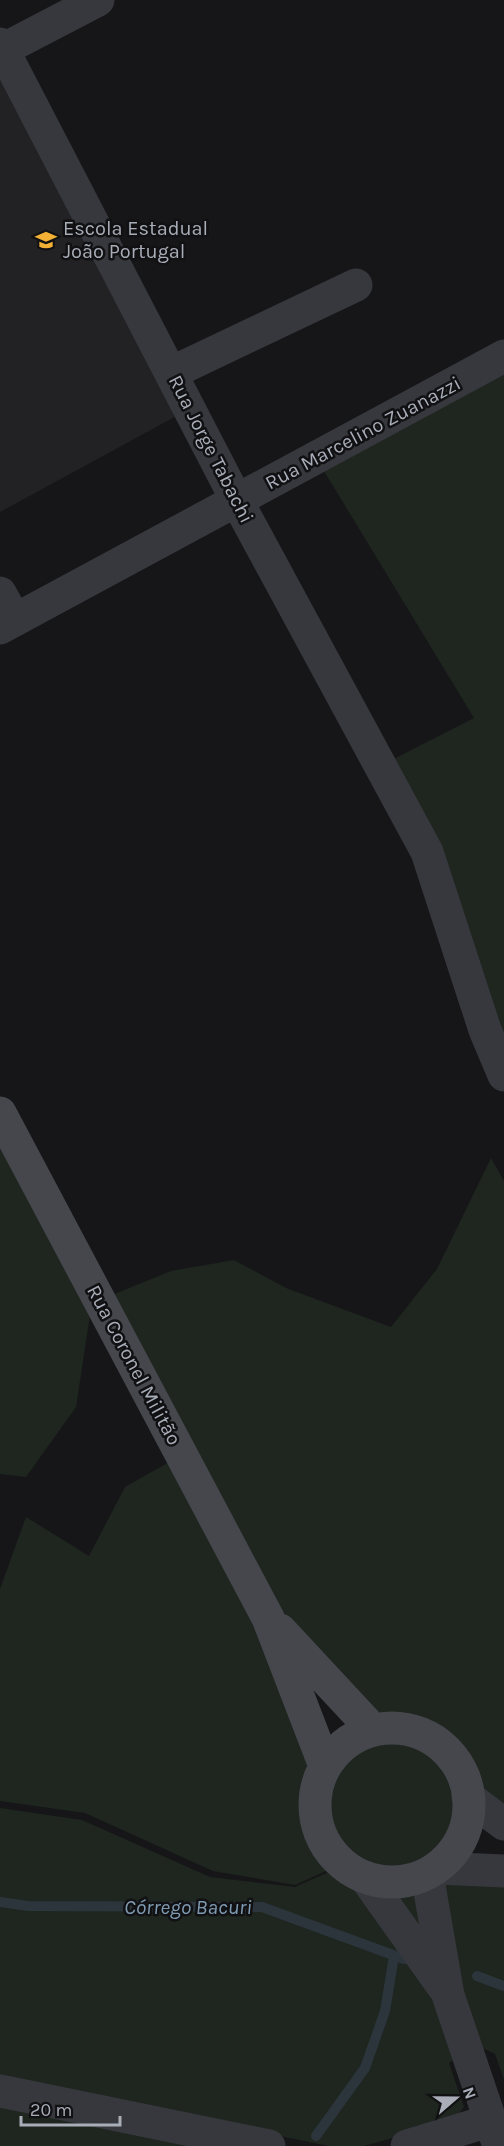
<svg xmlns="http://www.w3.org/2000/svg" width="504" height="2146" viewBox="0 0 504 2146" font-family="Karla,sans-serif">
<style>
.built{fill:#222225}
.green{fill:#1e261f}
.lines{fill:none;stroke-linecap:round;stroke-linejoin:round}
.stream{stroke:#2c353c;stroke-width:10}
.minor{stroke:#37383d;stroke-width:33}
.tertiary{stroke:#37383d;stroke-width:33}
.secondary{stroke:#45474d;stroke-width:33}
.labels{text-anchor:middle;dominant-baseline:central;stroke-width:5;stroke-linejoin:round;paint-order:stroke}
.poi-label{font-size:20px;fill:#a8adb8;stroke:#111113;text-anchor:start}
.street-label{font-size:20px;fill:#a8adb8;stroke:#111113}
.water-label{font-size:21px;font-style:italic;fill:#7f9bb3;stroke:#111113}
</style>
<rect width="100%" height="100%" fill="#161618"/>
<path class="built" d="M 0,66 L 182,413 L 0,512 Z"/>
<path class="green" d="M 504,374 L 504,1075 L 380,766 L 474,718 L 324,471 Z
M 0,1128 L 92,1302 L 76,1407 L 26,1477 L 0,1474 Z
M 491,1158 L 504,1181 L 504,1815 C 497,1809 479,1799 475,1791 C 471,1785 472,1775 469,1769 C 451,1731 418,1721 379,1725 L 274,1613 L 107,1297 L 171,1271 L 234,1260 L 286,1288 L 391,1327 L 437,1269 Z
M 178,1457 L 322,1768 C 307,1811 309,1830 339,1865 L 295,1885 L 213,1871 L 85,1813 L 0,1801 L 0,1589 L 26,1517 L 89,1556 L 125,1487 Z
M316 1805a76 76 0 1 1 152 0a76 76 0 1 1-152 0Z
M 0,1808 L 82,1820 L 210,1877 L 295,1887 L 342,1866 L 365,1879 L 386,1884 L 407,1883 L 426,1877 L 504,1875 L 504,2080 L 495,2054 L 474,2044 L 449,2063 L 464,2107 L 453,2121 L 364,2146 L 329,2146 L 0,2079 Z
M 0,2104 L 206,2146 L 0,2146 Z"/>
<g class="lines">
<path class="stream" d="M 0,1902 L 28,1906 L 262,1907 L 404,1959
M 477,1976 L 504,1986
M 316,2136 L 365,2068 L 385,2011 L 394,1956"/>
<path class="minor" d="M 0,44 L 237,501 L 427,852 L 485,1030 L 504,1075
M 0,51 L 98,0
M 171,373 L 356,285
M 0,593 L 15,620
M 0,628 L 504,356
M 427,1874 L 448,1995 L 499,2146
M 365,1877 L 444,1988
M 0,2091 L 269,2146
M 407,2146 L 492,2120"/>
<path class="tertiary" d="M 468,1797 L 504,1824
M 437,1868 L 504,1871"/>
<path class="secondary" d="M 0,1113 L 268,1618 L 325,1766
M 280,1630 L 373,1730
M315 1805a77 77 0 1 1 154 0a77 77 0 1 1-154 0Z"/>
</g>
<defs>
<symbol id="school-bare" viewBox="-9 -9 18 18"><path d="M0-5L7-2L0 1L-7-2ZM-4 1L0 2.5L4 1V4Q0 6-4 4Z" fill="#f2b134" stroke="#111113" stroke-width="2.5" paint-order="stroke"/></symbol>
</defs>
<g fill-rule="evenodd">
<use href="#school-bare" x="31" y="225" width="30" height="30"/>
</g>
<g class="labels">
<g class="poi-label">
<text x="63" y="228">Escola Estadual<tspan x="63" dy="23">João Portugal</tspan></text>
</g>
<g class="street-label">
<text transform="translate(363 433) rotate(-28)">Rua Marcelino Zuanazzi</text>
<text transform="translate(211 449) rotate(63)">Rua Jorge Tabachi</text>
<text transform="translate(134 1365) rotate(62)">Rua Coronel Militão</text>
</g>
<g class="water-label">
<text x="188" y="1907">Córrego Bacuri</text>
</g>
</g>
<g transform="translate(456 2098) rotate(70)" stroke="#111113" stroke-width="4.5" paint-order="stroke">
<path d="M0-4.5L10 22L0 15L-10 22Z" fill="#a8adb8"/>
<text y="-9" font-size="16" font-weight="bold" text-anchor="middle" fill="#a8adb8">N</text>
</g>
<path d="M21 2116v9h99v-9" fill="none" stroke="#a8adb8" stroke-width="3"/>
<text x="30" y="2116" font-size="18" fill="#a8adb8" stroke="#111113" stroke-width="4.5" paint-order="stroke">20 m</text>
</svg>
